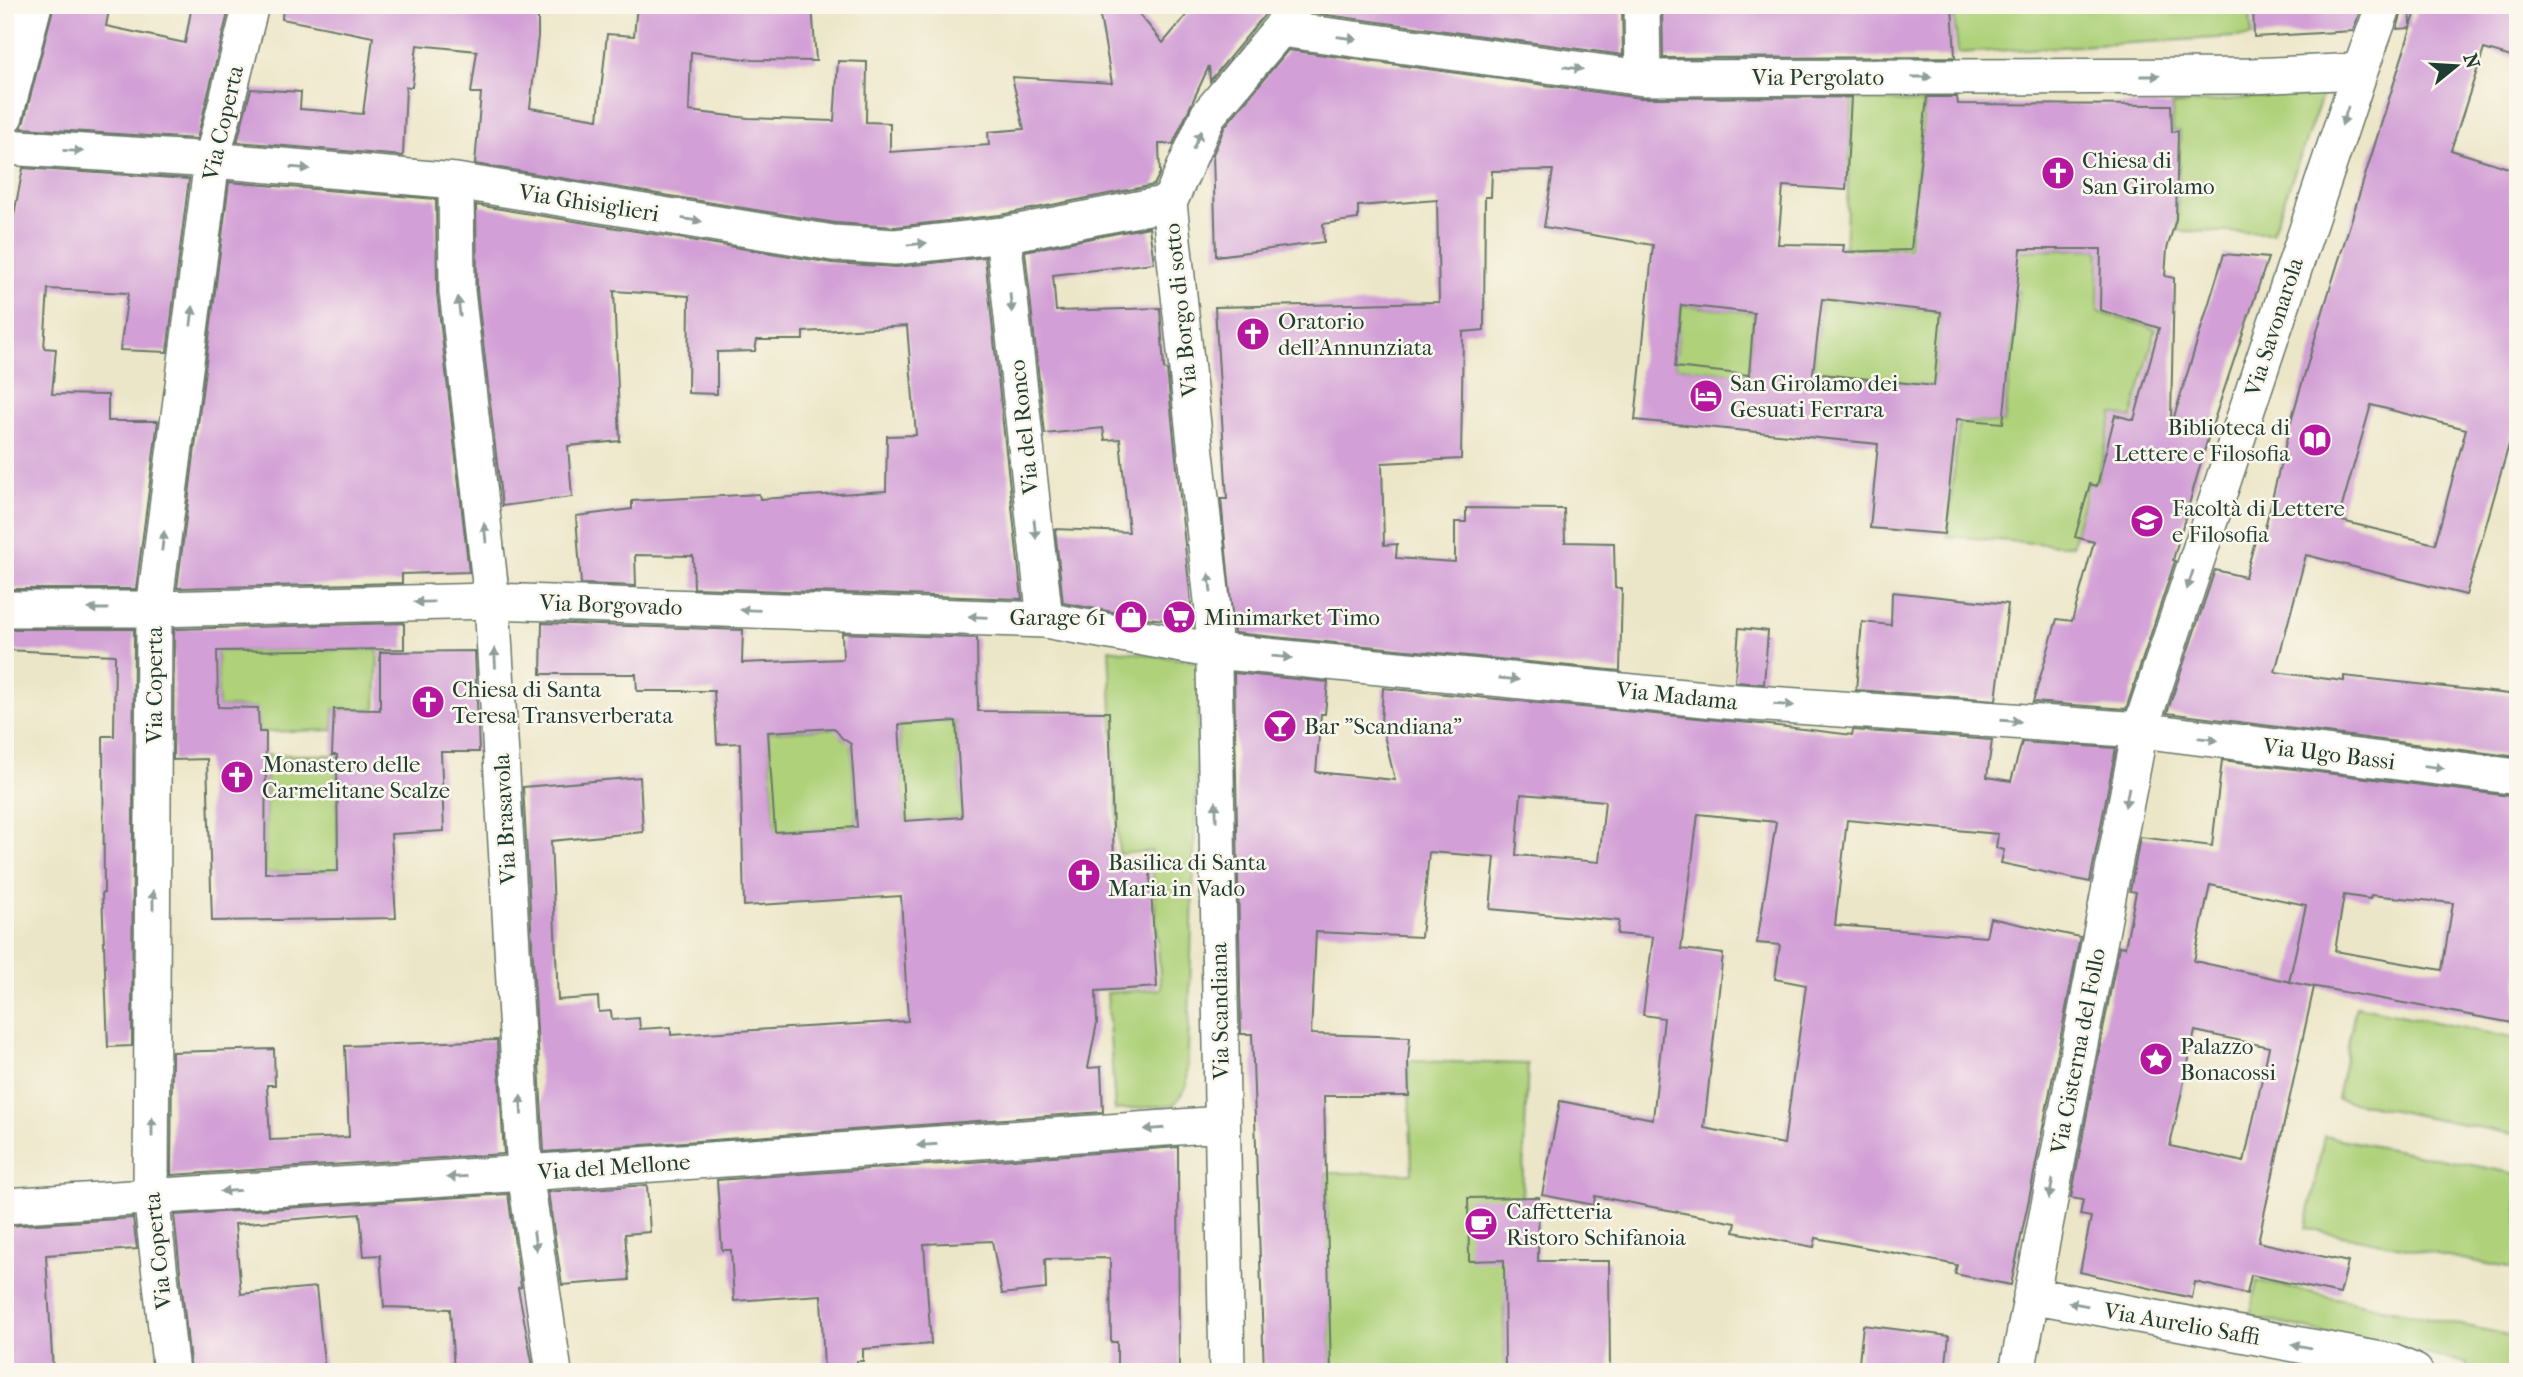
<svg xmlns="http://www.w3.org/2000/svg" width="2523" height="1377" viewBox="0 0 2523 1377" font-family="'IM FELL French Canon',serif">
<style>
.green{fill:#aed179;stroke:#668756;stroke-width:2}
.building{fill:#d29fd6;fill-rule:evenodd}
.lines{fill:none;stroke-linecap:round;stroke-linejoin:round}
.minor-casing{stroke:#677868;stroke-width:38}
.minor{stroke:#fff;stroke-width:35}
.oneway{fill:#8f9e9a}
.labels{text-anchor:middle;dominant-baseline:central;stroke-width:5;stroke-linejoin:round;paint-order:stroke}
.street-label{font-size:23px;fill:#1f3d34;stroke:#fbf7ec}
.poi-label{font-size:23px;fill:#1f3d34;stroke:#fbf7ec;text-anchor:start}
</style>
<rect width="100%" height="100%" fill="#fbf7ec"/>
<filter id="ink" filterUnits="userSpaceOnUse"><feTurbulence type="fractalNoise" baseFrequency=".0143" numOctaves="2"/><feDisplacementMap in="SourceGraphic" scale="14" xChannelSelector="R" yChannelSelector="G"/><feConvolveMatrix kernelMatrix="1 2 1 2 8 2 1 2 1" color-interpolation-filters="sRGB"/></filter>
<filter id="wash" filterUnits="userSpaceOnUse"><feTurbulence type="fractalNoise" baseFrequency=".00686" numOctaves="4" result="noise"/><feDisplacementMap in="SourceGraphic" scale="28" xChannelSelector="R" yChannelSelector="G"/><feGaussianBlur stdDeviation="1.57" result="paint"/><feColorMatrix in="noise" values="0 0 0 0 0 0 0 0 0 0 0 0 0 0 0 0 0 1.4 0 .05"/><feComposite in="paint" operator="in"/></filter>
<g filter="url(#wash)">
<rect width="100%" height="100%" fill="#ece6c8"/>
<path class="green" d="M 1953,5 L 2249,5 L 2252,36 L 1958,53 Z
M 2324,91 L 2272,233 L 2177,231 L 2180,131 L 2173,131 L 2172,105 Z
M 1852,99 L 1925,103 L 1909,248 L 1845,249 Z
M 2099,249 L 2098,312 L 2156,329 L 2132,418 L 2113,414 L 2097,482 L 2088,484 L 2072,546 L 1947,536 L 1959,422 L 2004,423 L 2019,292 L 1990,289 L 1990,252 Z
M 1822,299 L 1941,312 L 1934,386 L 1813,373 Z
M 1681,305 L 1754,313 L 1749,375 L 1675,367 Z
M 378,649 L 376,710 L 334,709 L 333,730 L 259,732 L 257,708 L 218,707 L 217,651 Z
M 1109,649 L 1200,662 L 1187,1086 L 1174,1105 L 1115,1110 L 1107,993 L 1161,989 L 1151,851 L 1119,854 Z
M 956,721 L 962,817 L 905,821 L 899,725 Z
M 838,728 L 842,738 L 851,742 L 857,827 L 775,832 L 768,732 Z
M 266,755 L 337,755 L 338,871 L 265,873 Z
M 2356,1006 L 2518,1039 L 2518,1135 L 2337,1099 Z
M 1408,1061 L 1528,1064 L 1520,1239 L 1504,1308 L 1505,1372 L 1331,1372 L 1326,1173 L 1412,1173 Z
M 2324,1136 L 2518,1174 L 2518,1270 L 2306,1228 Z
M 2257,1281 L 2518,1337 L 2518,1372 L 2466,1372 L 2467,1363 L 2250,1317 Z"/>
<g id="blocks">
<path class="building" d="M 54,5 L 110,5 L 106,26 L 185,43 L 192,5 L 230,5 L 197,139 L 21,128 L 24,121 Z
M 283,5 L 538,5 L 538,36 L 530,108 L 598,119 L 607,34 L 634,36 L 637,5 L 812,5 L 816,61 L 753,60 L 691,52 L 689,111 L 748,118 L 834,121 L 838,61 L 867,62 L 866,122 L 890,123 L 890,152 L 989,145 L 988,132 L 1024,129 L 1012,77 L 1112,83 L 1098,5 L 1132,5 L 1163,43 L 1195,5 L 1271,5 L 1263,17 L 1210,81 L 1209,66 L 1173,144 L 1159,144 L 1160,173 L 1154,185 L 1000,215 L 895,227 L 835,223 L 475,164 L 481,93 L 471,93 L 477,51 L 417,45 L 412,87 L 406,87 L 403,156 L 237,142 L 251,89 L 301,92 L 300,109 L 363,114 L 373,37 L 282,19 Z
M 1314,5 L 1622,5 L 1623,55 L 1312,13 Z
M 1662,5 L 1952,5 L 1955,57 L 1663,58 Z
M 2253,5 L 2362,5 L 2353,31 L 2254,37 Z
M 2404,5 L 2410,5 L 2411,27 L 2418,5 L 2518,5 L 2518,59 L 2484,49 L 2451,150 L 2518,171 L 2518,413 L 2466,595 L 2306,555 L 2275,672 L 2344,681 L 2344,676 L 2518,695 L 2518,757 L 2167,713 L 2215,570 L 2245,577 L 2256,538 L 2262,540 L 2291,421 L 2323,311 L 2411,28 L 2397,29 ZM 2371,405 L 2466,429 L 2435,544 L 2338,520 Z
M 1288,50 L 1640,98 L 1851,97 L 1846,190 L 1783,186 L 1778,244 L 1844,245 L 1843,252 L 1911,250 L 1927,97 L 1957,97 L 1958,104 L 2171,105 L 2172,132 L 2178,131 L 2176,219 L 2167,249 L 2165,276 L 2174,278 L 2171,420 L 2173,420 L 2224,254 L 2268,258 L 2208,438 L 2173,560 L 2175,561 L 2126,709 L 2033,702 L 2057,619 L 2072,621 L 2094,542 L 2075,537 L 2090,484 L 2097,486 L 2115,415 L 2134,420 L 2159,328 L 2100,310 L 2101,249 L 2021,249 L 2003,423 L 1957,419 L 1944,534 L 1870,528 L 1878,444 L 1635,420 L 1653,245 L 1544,227 L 1553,170 L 1492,171 L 1491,197 L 1485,197 L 1484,330 L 1463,332 L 1461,459 L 1382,463 L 1384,545 L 1397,544 L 1396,558 L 1455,562 L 1455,522 L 1466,522 L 1466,508 L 1564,509 L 1565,542 L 1614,543 L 1615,588 L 1622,588 L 1620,671 L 1234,633 L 1221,499 L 1227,499 L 1215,307 L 1439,302 L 1437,200 L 1358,206 L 1358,219 L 1323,224 L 1324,242 L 1216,256 L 1213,154 L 1225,126 ZM 1822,299 L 1941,312 L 1934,386 L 1813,373 ZM 1681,305 L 1754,313 L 1749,375 L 1675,367 Z
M 23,168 L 189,179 L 167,352 L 120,350 L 128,293 L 48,289 L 44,348 L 56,349 L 52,394 L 108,395 L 108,421 L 158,421 L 136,589 L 5,589 L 5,219 L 13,220 Z
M 229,182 L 436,199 L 437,293 L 469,572 L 402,574 L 402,583 L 177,588 Z
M 476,205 L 832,263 L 897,267 L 985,257 L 1022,599 L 694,588 L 693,556 L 635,555 L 636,586 L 581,584 L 576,516 L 632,509 L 632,501 L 759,494 L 760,499 L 886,491 L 887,436 L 916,435 L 907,326 L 803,332 L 803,340 L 757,340 L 755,351 L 717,352 L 717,394 L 688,393 L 689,296 L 614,291 L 620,441 L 568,446 L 572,497 L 502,506 L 477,290 Z
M 1149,227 L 1154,263 L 1053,275 L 1056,311 L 1160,308 L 1164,369 L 1167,370 L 1193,623 L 1146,618 L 1063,603 L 1055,529 L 1129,532 L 1120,439 L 1105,440 L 1103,428 L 1045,434 L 1025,251 Z
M 1892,592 L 2008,604 L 1996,700 L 1856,690 L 1862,622 L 1891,625 Z
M 404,623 L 404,649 L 217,651 L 218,707 L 258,708 L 259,732 L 266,732 L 265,873 L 338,871 L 337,755 L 332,755 L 334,709 L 380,710 L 380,652 L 475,651 L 479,752 L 441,752 L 444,831 L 391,834 L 396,918 L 212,921 L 207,759 L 173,760 L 174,629 Z
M 542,623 L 743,630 L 742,663 L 843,659 L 842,633 L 977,638 L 978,711 L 1109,712 L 1114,860 L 1149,858 L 1157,987 L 1096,991 L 1097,1023 L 1088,1068 L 1101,1067 L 1103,1112 L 544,1152 L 523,787 L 640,777 L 643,832 L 551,841 L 558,1000 L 598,997 L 599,1012 L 611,1011 L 612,1020 L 639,1018 L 640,1029 L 671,1027 L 671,1035 L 908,1021 L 901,896 L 744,906 L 740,743 L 717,744 L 714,691 L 637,691 L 636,674 L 541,674 ZM 956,721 L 962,817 L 905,821 L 899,725 ZM 834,728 L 842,738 L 851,744 L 857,827 L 775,832 L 768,732 Z
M 1739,628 L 1768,631 L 1764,684 L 1735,682 Z
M 5,629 L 134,629 L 132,1046 L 108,1047 L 102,893 L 104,893 L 103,736 L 114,736 L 115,655 L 5,650 Z
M 1234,673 L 1328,682 L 1325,714 L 1321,714 L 1316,772 L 1395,780 L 1381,723 L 1383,688 L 1761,724 L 1852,735 L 1853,730 L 1992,740 L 1987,777 L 2011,781 L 2022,742 L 2116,748 L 2090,882 L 2001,863 L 2004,850 L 1996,848 L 1998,834 L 1847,820 L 1835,925 L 1986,937 L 1990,918 L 2080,937 L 2031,1189 L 2011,1285 L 1955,1274 L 1957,1265 L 1816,1238 L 1814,1247 L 1734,1232 L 1736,1223 L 1595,1196 L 1594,1205 L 1542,1195 L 1560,1101 L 1653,1119 L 1664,1018 L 1643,1015 L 1653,937 L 1617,934 L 1619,921 L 1490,909 L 1495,857 L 1429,852 L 1421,937 L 1316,932 L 1311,1034 L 1410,1037 L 1408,1061 L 1409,1096 L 1324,1096 L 1331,1372 L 1264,1372 L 1252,1034 L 1241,1034 ZM 1521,794 L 1605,801 L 1599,862 L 1516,855 ZM 1698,814 L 1776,822 L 1757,943 L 1780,945 L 1775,979 L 1806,985 L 1784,1144 L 1704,1128 L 1723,954 L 1681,949 Z
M 2222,760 L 2518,797 L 2518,1024 L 2289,982 L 2306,905 L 2210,885 L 2194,961 L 2314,987 L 2258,1242 L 2348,1262 L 2340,1294 L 2251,1275 L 2247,1294 L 2195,1282 L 2192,1298 L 2080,1272 L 2091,1217 L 2080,1215 L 2083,1200 L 2071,1198 L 2119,946 L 2125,947 L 2136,892 L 2130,891 L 2140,837 L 2212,846 ZM 2344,895 L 2370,899 L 2371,895 L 2453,903 L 2442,970 L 2335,951 ZM 2195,1031 L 2269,1047 L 2244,1162 L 2170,1146 Z
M 497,1040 L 504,1154 L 171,1175 L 172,1052 L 274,1049 L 275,1085 L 267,1085 L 270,1140 L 349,1137 L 345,1046 Z
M 1178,1147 L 1179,1372 L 1117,1372 L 1117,1342 L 1111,1342 L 1110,1258 L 1045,1259 L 1046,1289 L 1002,1294 L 992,1241 L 924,1244 L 931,1344 L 863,1349 L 863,1361 L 857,1361 L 857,1372 L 824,1372 L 821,1295 L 734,1301 L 731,1250 L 722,1250 L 717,1180 Z
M 647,1185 L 650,1232 L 625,1234 L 629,1280 L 562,1285 L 548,1192 Z
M 508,1194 L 521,1287 L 518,1288 L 534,1372 L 454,1372 L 450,1309 L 384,1307 L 380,1255 L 364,1256 L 360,1214 L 235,1224 L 241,1294 L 316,1287 L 325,1372 L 191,1372 L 174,1215 Z
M 1539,1197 L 1538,1261 L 1609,1261 L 1610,1372 L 1505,1372 L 1504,1260 L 1469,1261 L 1468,1198 Z
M 133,1218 L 137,1249 L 46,1255 L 53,1372 L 5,1372 L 5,1226 Z
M 1863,1325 L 1949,1336 L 1945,1372 L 1858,1372 Z"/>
</g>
</g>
<g filter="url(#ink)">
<use href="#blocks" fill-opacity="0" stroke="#677868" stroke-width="2"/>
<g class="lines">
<defs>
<path id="minor" d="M 1642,5 L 1643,78
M 1280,29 L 1643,78 L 2250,76 L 2360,71
M 5,116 L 34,5
M 5,147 L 212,160 L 456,181 L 833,243 L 895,247 L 1003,235 L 1169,203
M 456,181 L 457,291 L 492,601 L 525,1173 L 554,1372
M 1003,235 L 1045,620
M 5,609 L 154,609 L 492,601 L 1045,620 L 1215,651 L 1725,701 L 2140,730 L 2518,777
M 5,1206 L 525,1173 L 1222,1124
M 2031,1295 L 2392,1362 L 2415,1372
M 171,1372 L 151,1195 L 154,609 L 212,160 L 251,5
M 1227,1372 L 1213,610 L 1169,203 L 1208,115 L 1280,29 L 1294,5
M 2017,1372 L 2140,730 L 2360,71 L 2384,5"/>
</defs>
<use href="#minor" class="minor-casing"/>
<use href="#minor" class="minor"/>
</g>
<defs><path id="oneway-solid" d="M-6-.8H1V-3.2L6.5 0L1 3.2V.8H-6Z" transform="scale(1.75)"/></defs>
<g class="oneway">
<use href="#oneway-solid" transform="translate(1347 38) rotate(8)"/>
<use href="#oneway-solid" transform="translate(1573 68) rotate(8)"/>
<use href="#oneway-solid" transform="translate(2150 76)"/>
<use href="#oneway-solid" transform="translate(1922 77)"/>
<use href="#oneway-solid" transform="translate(2345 116) rotate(109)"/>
<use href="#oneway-solid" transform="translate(1197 140) rotate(-66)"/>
<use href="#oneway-solid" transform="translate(73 151) rotate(3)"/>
<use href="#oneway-solid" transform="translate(300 168) rotate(5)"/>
<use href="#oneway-solid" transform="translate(692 220) rotate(9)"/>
<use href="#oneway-solid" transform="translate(917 244) rotate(-6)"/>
<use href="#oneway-solid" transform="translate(1011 303) rotate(84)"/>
<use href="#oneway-solid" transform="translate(459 307) rotate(-97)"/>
<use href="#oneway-solid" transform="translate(192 316) rotate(-83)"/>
<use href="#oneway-solid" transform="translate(1035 529) rotate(84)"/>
<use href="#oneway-solid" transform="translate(485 533) rotate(-96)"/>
<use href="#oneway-solid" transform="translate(163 541) rotate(-83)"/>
<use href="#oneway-solid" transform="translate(2190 580) rotate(108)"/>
<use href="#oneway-solid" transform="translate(1210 583) rotate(-96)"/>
<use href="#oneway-solid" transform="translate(424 602) rotate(179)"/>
<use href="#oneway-solid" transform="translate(98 609) rotate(180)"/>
<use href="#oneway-solid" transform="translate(750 610) rotate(-178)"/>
<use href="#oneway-solid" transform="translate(978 617) rotate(-178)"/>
<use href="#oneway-solid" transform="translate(1282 657) rotate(5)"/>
<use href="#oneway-solid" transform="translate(495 658) rotate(-93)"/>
<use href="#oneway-solid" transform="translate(1509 679) rotate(5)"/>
<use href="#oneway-solid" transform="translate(1784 705) rotate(4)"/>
<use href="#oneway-solid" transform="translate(2011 721) rotate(4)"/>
<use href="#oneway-solid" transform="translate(2208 739) rotate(7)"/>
<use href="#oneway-solid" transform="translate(2434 767) rotate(7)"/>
<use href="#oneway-solid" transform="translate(2127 797) rotate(101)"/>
<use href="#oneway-solid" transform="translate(1216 811) rotate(-91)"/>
<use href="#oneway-solid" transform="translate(153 900) rotate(-90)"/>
<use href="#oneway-solid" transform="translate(521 1105) rotate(-93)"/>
<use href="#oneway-solid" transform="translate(152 1127) rotate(-90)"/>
<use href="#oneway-solid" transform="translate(1154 1129) rotate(176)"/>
<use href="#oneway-solid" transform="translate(927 1145) rotate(176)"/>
<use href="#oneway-solid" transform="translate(457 1177) rotate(177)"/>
<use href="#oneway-solid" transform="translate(2051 1189) rotate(101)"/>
<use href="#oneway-solid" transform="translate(230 1191) rotate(177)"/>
<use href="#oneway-solid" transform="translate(535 1241) rotate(82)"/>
<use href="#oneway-solid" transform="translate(2078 1304) rotate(-170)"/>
<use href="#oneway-solid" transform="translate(2301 1346) rotate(-170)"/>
</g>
</g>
<defs>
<symbol id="church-disc" viewBox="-11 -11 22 22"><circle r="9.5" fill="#b5179e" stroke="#fbf7ec"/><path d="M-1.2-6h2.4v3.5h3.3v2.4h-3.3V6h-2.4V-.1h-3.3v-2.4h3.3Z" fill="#fff"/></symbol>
<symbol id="hotel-disc" viewBox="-11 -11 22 22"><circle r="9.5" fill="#b5179e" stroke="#fbf7ec"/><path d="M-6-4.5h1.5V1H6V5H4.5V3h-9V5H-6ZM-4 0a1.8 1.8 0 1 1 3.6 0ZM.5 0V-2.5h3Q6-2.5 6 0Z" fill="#fff"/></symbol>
<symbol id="library-disc" viewBox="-11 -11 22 22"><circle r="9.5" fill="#b5179e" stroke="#fbf7ec"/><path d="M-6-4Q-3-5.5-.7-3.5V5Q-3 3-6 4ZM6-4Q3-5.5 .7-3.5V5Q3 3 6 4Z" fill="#fff"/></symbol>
<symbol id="university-disc" viewBox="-11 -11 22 22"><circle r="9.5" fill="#b5179e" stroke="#fbf7ec"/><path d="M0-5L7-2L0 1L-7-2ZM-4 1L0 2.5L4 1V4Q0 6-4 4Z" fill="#fff"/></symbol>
<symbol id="shop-disc" viewBox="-11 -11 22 22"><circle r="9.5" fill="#b5179e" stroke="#fbf7ec"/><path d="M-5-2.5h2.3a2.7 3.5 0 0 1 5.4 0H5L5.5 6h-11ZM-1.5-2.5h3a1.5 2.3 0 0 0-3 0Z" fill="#fff"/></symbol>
<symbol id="supermarket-disc" viewBox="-11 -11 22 22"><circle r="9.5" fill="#b5179e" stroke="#fbf7ec"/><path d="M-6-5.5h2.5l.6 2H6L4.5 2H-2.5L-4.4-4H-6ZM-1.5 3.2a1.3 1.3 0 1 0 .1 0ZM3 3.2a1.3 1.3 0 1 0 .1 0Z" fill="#fff"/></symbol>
<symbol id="bar-disc" viewBox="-11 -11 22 22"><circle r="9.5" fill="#b5179e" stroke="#fbf7ec"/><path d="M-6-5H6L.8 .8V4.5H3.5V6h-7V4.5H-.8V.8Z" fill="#fff"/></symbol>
<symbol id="sight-disc" viewBox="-11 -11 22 22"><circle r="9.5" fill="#b5179e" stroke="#fbf7ec"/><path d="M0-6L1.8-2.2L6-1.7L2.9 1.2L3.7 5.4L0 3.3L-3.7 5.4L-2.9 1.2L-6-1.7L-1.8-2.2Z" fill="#fff"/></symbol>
<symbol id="cafe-disc" viewBox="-11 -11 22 22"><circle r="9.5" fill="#b5179e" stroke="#fbf7ec"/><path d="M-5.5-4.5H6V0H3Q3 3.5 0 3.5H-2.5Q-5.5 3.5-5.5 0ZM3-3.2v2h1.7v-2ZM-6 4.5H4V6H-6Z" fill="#fff"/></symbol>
</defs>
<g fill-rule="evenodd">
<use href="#church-disc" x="2039" y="154" width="38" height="38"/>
<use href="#church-disc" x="1234" y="315" width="38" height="38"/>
<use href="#hotel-disc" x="1687" y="377" width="38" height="38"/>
<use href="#library-disc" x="2296" y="421" width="38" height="38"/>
<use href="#university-disc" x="2128" y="502" width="38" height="38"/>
<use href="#shop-disc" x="1112" y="598" width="38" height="38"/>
<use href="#supermarket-disc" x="1160" y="598" width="38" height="38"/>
<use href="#church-disc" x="409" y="683" width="38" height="38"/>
<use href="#bar-disc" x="1261" y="707" width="38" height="38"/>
<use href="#church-disc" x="218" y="758" width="38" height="38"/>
<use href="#church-disc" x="1065" y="856" width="38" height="38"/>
<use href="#sight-disc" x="2137" y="1040" width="38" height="38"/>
<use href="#cafe-disc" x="1462" y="1205" width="38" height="38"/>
</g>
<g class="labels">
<g class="street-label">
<text x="1818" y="77">Via Pergolato</text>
<text transform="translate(223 123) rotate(-77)">Via Coperta</text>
<text transform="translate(589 203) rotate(9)">Via Ghisiglieri</text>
<text transform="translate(1181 310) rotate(-96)">Via Borgo di sotto</text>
<text transform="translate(2274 327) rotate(-72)">Via Savonarola</text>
<text transform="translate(1024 427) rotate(-96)">Via del Ronco</text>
<text transform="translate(611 605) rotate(2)">Via Borgovado</text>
<text transform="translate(154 685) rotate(-90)">Via Coperta</text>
<text transform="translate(1677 696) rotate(6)">Via Madama</text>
<text transform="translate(2329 754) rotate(7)">Via Ugo Bassi</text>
<text transform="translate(505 819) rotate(-93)">Via Brasavola</text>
<text transform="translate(1220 1011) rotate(-91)">Via Scandiana</text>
<text transform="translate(2078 1051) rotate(-79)">Via Cisterna del Follo</text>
<text transform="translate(614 1167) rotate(-4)">Via del Mellone</text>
<text transform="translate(158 1251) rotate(-96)">Via Coperta</text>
<text transform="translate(2182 1324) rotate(10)">Via Aurelio Saffi</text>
</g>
<g class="poi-label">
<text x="2082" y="160">Chiesa di<tspan x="2082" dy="26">San Girolamo</tspan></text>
<text x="1278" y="321">Oratorio<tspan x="1278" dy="26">dell'Annunziata</tspan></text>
<text x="1730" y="383">San Girolamo dei<tspan x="1730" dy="26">Gesuati Ferrara</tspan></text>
<text x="2290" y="427" text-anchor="end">Biblioteca di<tspan x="2290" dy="26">Lettere e Filosofia</tspan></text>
<text x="2172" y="508">Facoltà di Lettere<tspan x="2172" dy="26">e Filosofia</tspan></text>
<text x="1106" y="617" text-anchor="end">Garage 61</text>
<text x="1204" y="617">Minimarket Timo</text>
<text x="452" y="689">Chiesa di Santa<tspan x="452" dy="26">Teresa Transverberata</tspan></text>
<text x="1304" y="726">Bar "Scandiana"</text>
<text x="262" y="764">Monastero delle<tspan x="262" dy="26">Carmelitane Scalze</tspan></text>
<text x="1108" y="862">Basilica di Santa<tspan x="1108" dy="26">Maria in Vado</tspan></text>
<text x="2180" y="1046">Palazzo<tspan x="2180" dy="26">Bonacossi</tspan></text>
<text x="1506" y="1211">Caffetteria<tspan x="1506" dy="26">Ristoro Schifanoia</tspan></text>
</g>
</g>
<rect width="2523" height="1377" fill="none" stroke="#fbf7ec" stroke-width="28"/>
<g transform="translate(2456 66) rotate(72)" stroke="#fbf7ec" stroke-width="5" paint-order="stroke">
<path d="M0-5L12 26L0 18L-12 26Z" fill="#1f3d34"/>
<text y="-10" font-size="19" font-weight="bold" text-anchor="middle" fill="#1f3d34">N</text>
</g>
</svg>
